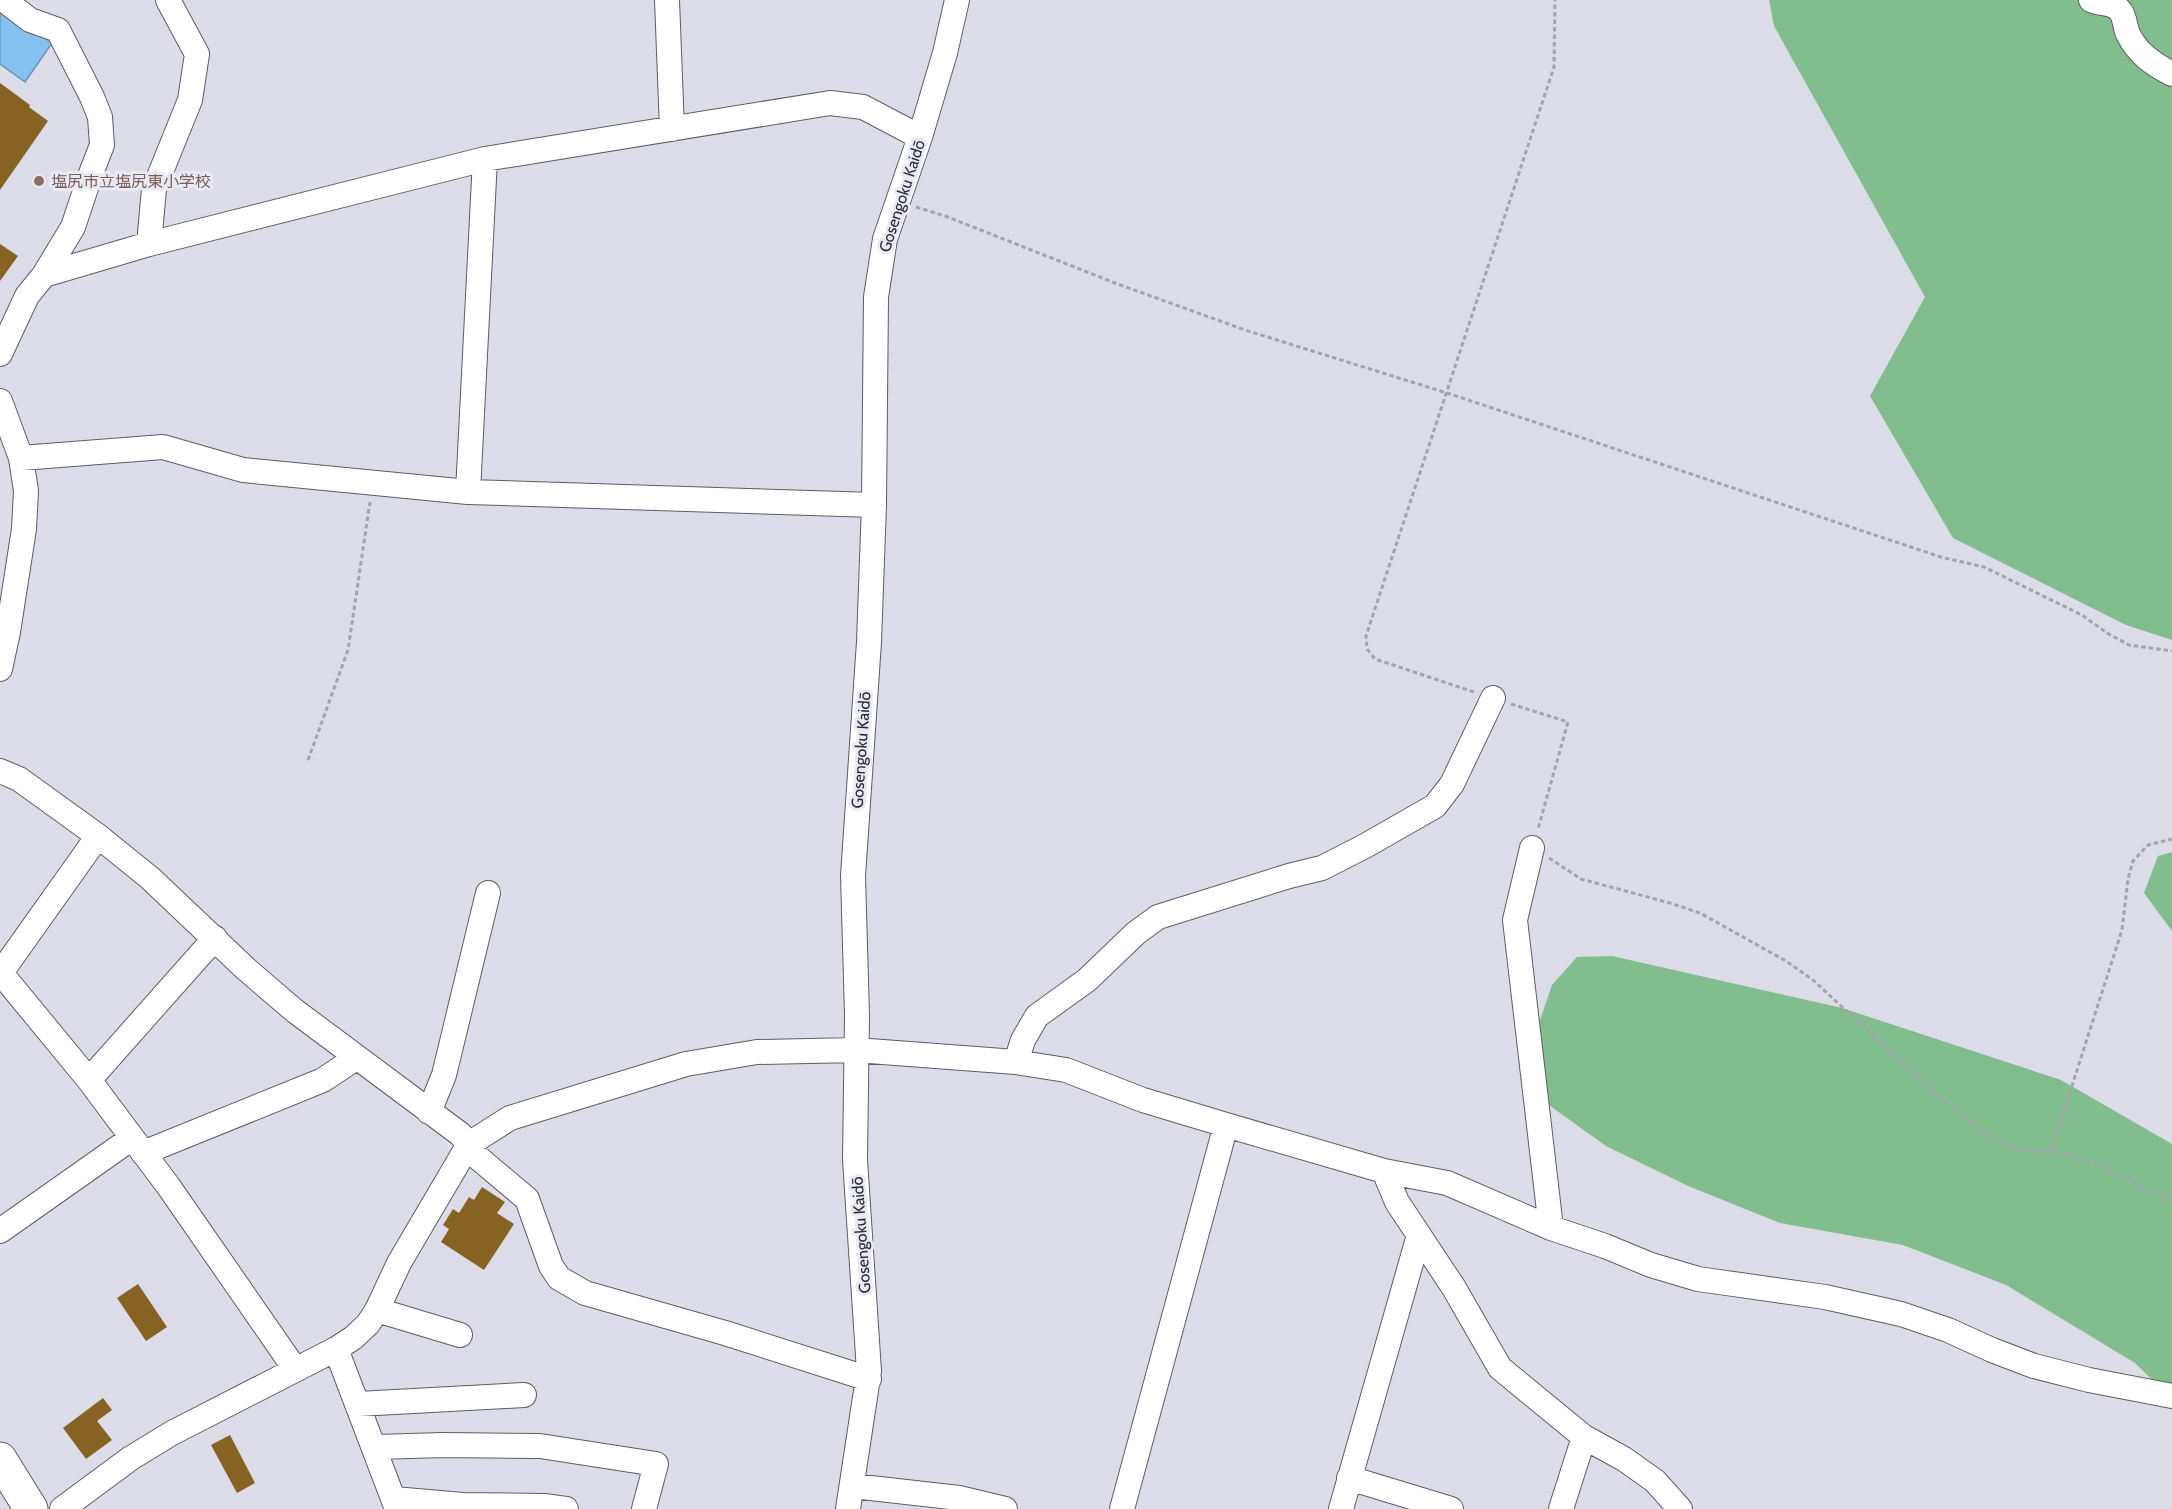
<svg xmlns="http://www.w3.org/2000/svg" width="2172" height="1509" viewBox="0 0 2172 1509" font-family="Cabin,'Noto Sans JP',sans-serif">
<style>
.forest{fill:#82bd8d}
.water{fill:#84c1f0;stroke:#6994b6;stroke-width:1.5}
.building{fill:#866322}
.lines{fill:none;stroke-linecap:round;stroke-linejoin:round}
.minor-casing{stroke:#5c5c65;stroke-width:26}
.highway-casing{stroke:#5c5c65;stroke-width:35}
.path{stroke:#a3a3ac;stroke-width:3;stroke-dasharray:4.5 3;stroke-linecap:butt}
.minor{stroke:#fff;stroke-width:24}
.highway{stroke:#fff;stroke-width:33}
.education-dot{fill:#8d6e63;stroke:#eaeaf5;stroke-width:2}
.labels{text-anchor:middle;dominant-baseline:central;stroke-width:6;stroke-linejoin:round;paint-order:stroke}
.education-label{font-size:16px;fill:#785e54;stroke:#eaeaf5;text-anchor:start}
.street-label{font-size:16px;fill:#2b2b2f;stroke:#eaeaf5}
</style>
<rect width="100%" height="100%" fill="#dcdde8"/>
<path class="forest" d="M 1769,0 L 2172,0 L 2172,640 L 2126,625 L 1953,538 L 1870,396 L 1925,297 L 1774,26 Z
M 2172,852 L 2172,931 L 2144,893 L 2158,856 Z
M 1612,956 L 1842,1008 L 2061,1080 L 2172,1144 L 2172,1399 L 2135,1363 L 2006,1285 L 1903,1245 L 1780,1223 L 1688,1186 L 1606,1146 L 1539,1098 L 1538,1026 L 1552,985 L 1577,957 Z"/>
<path class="water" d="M 0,7 L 52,43 L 25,82 L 0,64 Z"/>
<path class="building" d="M 0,83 L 30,105 L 29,107 L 48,121 L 0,190 Z
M 0,244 L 18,256 L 0,281 Z
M 482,1187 L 505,1202 L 497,1213 L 514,1224 L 484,1270 L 441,1242 L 449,1229 L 443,1225 L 453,1209 L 459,1213 L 469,1197 L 474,1200 Z
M 138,1284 L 167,1327 L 146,1341 L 117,1298 Z
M 103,1398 L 112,1410 L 97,1421 L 112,1440 L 86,1459 L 63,1428 Z
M 230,1435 L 255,1483 L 237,1493 L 211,1445 Z"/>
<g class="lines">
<defs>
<path id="minor" d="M 667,0 L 672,129
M 2091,0 C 2101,5 2113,1 2121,12 C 2125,18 2125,27 2128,34 C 2138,54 2153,64 2172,74
M 149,244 L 154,189 L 190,100 L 197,54 L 168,0
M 44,275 L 149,244 L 485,159 L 830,103 L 863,107 L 920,137
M 0,354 L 27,296 L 44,275 L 73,227 L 90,176 L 102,145 L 100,117 L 92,97 L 58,30 L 30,20 L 4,0
M 0,401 L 21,458 L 26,491 L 24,529 L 8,632 L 0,669
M 21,458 L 163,447 L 243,470 L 468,492 L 874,505
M 468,492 L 485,159
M 0,771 L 19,779 L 98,836 L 150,878 L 246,969 L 295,1011 L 460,1134 L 469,1144 L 476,1156 L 527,1199 L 551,1266 L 559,1278 L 585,1293 L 725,1333 L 869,1379
M 1532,848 L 1515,920 L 1551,1228
M 0,972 L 89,1080 L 169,1187 L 295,1369
M 0,974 L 98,836
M 1016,1062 L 1023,1040 L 1037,1016 L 1087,980 L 1136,933 L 1158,917 L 1289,876 L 1322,868 L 1365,846 L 1435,806 L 1452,784 L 1493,698
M 89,1080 L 215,938
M 429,1112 L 444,1075 L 488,893
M 143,1153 L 323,1080 L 356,1058
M 1384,1171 L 1397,1202 L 1454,1288 L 1500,1368 L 1584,1437 L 1624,1459 L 1655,1481 L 1680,1509
M 0,1231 L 132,1138
M 377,1310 L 460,1335
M 336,1349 L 397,1509
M 358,1404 L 524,1395
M 375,1447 L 444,1445 L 540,1446 L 656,1464 L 644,1509
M 1349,1478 L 1451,1509
M 853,1486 L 959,1498 L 1005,1509
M 394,1499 L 463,1505 L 544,1506 L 566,1509
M 62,1509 L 131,1458 L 172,1433 L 336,1349 L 353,1338 L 368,1324 L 377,1310 L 399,1263 L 469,1144 L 510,1118 L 686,1064 L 757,1052 L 856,1050 L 1016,1062 L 1066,1070 L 1143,1100 L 1226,1125 L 1384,1171 L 1447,1183 L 1551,1228 L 1605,1246 L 1651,1265 L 1698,1279 L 1825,1297 L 1901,1314 L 1948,1330 L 1992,1350 L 2034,1366 L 2089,1380 L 2172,1396
M 848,1509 L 869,1371 L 855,1160 L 857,1015 L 853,876 L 869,642 L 874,505 L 876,297 L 885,239 L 920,137 L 945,53 L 957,0
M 1122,1509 L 1226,1125
M 1341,1509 L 1419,1235
M 1561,1509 L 1584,1437"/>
<path id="highway" d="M 0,1459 L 31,1509"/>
</defs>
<use href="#minor" class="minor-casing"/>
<use href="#highway" class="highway-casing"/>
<path class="path" d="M 916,207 L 945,216 L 1115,283 L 1245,330 L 1447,393 L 1941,557 L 1984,567 L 2082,615 L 2107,633 L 2129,645 L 2172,651
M 1474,692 L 1375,659 L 1367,649 L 1366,636 L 1554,67 L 1555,0
M 1511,704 L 1568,722 L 1538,829
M 308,760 L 348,650 L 370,502
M 1549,858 L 1581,879 L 1670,903 L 1700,913 L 1786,961 L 1813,980 L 1933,1091 L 1968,1121 L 1992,1138 L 2017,1149 L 2035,1152 L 2050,1151 L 2069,1155 L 2101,1166 L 2123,1176 L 2153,1194 L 2172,1202
M 2051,1151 L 2122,930 L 2128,879 L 2133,861 L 2148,845 L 2172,839"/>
<use href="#minor" class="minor"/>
<use href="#highway" class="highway"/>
</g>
<circle class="education-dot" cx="39" cy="181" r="6"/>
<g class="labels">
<g class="education-label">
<text x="51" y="181">塩尻市立塩尻東小学校</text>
</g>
<g class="street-label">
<text transform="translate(902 196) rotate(-72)">Gosengoku Kaidō</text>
<text transform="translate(861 750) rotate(-86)">Gosengoku Kaidō</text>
<text transform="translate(861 1235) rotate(-94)">Gosengoku Kaidō</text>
</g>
</g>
</svg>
